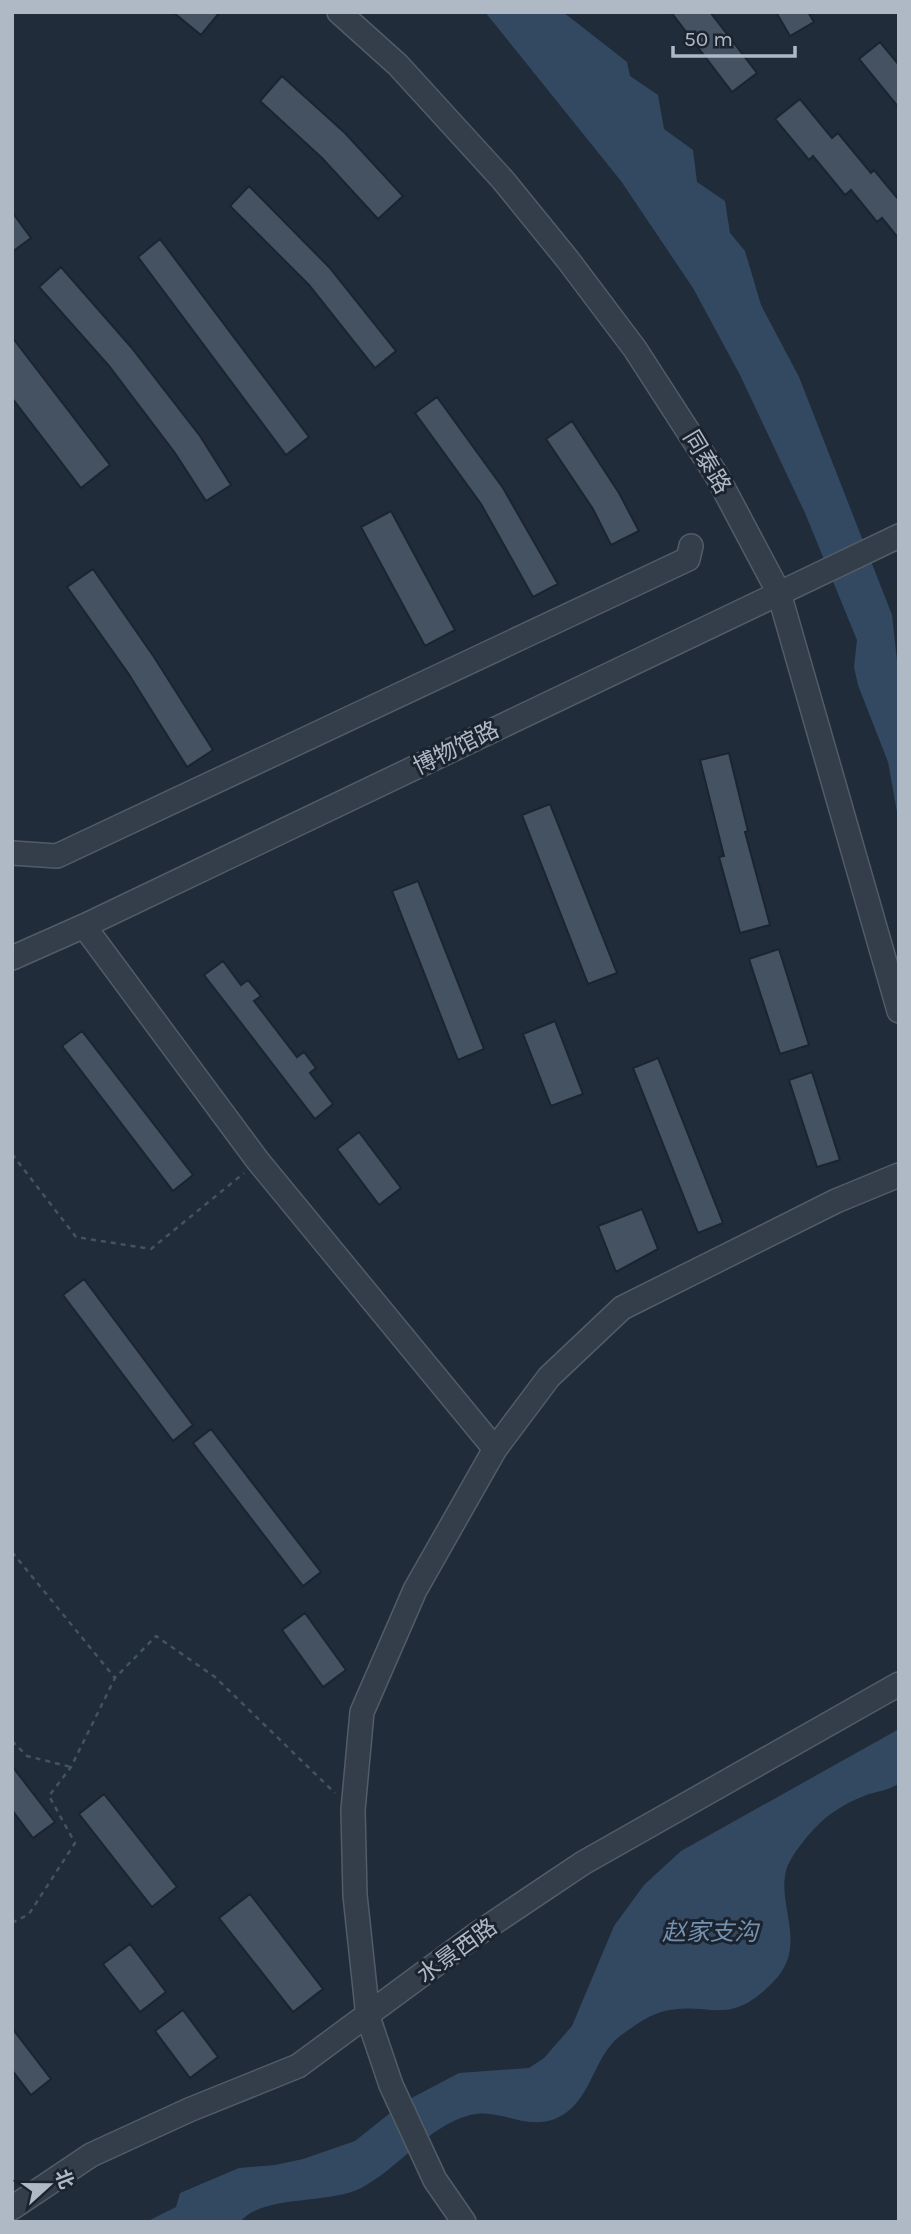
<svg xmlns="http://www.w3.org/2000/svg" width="911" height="2234" viewBox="0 0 911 2234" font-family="Karla,'Noto Sans SC',sans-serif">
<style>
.water{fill:#334961}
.building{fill:#445261;stroke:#1b2530;stroke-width:2}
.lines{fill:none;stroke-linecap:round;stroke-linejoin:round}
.minor-casing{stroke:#525c67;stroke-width:26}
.path{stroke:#405658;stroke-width:2.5;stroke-dasharray:5 5;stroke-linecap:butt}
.minor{stroke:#343e4a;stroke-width:23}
.labels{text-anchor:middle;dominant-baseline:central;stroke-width:6;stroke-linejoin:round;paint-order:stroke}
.street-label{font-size:23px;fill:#afb9c6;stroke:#1a232e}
.water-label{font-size:24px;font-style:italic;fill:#7591af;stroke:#1a232e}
</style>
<rect width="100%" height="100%" fill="#202c39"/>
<path class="water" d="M 485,12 L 563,12 L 627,62 L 630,76 L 658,95 L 664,129 L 693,150 L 697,182 L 725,201 L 730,233 L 745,251 L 761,305 L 799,377 L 892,615 L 899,679 L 899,823 L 888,762 L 858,685 L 854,667 L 857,640 L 805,513 L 740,375 L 693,288 L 621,181 Z
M 899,1729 L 899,1783 C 889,1791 876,1791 864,1796 C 846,1803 829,1813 816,1827 C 807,1836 789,1858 786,1871 C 777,1908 809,1946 773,1982 C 727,2030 709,1999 661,2012 C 645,2017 633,2027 620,2036 C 592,2058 592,2102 557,2118 C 527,2132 500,2107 470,2115 C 428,2126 398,2169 361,2188 C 328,2205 263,2194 240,2222 L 146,2222 L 176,2207 L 180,2193 L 239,2168 L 275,2165 L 303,2159 L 355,2141 L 404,2102 L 459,2073 L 529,2068 L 544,2058 L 572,2026 L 614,1926 L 644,1885 L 681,1851 Z"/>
<path class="building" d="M 173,12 L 220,12 L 201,35 Z
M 671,12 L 710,12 L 757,73 L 732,92 Z
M 776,12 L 808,12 L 814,22 L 790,36 Z
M 880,42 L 899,65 L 899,108 L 859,59 Z
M 282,76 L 345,133 L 403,196 L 378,219 L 322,158 L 260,101 Z
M 800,99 L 832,138 L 838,133 L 871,173 L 874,170 L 899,200 L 899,239 L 882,218 L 877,222 L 851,190 L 845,195 L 813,156 L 809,160 L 775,119 Z
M 249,186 L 329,267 L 396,351 L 375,368 L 309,285 L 230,206 Z
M 12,212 L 31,238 L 12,252 Z
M 160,239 L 309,437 L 286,455 L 138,257 Z
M 61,267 L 131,347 L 200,436 L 231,485 L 206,501 L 175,453 L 109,366 L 39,287 Z
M 12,337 L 110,465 L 81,488 L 12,398 Z
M 437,397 L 503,488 L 558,584 L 533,597 L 481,504 L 415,413 Z
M 572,421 L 619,493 L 639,531 L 611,545 L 593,509 L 546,439 Z
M 391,511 L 455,630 L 425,646 L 361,527 Z
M 93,569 L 154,657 L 213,750 L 187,767 L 128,673 L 67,587 Z
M 729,753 L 748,831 L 745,832 L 770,925 L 740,933 L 719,857 L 724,856 L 700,760 Z
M 550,804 L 617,973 L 588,984 L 522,815 Z
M 418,881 L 484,1049 L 458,1060 L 392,891 Z
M 779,949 L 809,1045 L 780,1054 L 749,959 Z
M 223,961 L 241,985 L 248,980 L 261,996 L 254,1001 L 297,1057 L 304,1052 L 316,1068 L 310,1073 L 333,1104 L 315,1119 L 204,975 Z
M 555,1021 L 583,1094 L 551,1106 L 523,1034 Z
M 82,1031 L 193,1175 L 173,1191 L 62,1046 Z
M 658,1058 L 723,1223 L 698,1233 L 633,1068 Z
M 812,1072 L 840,1160 L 817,1167 L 789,1080 Z
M 359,1132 L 401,1188 L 379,1205 L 337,1149 Z
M 642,1209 L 658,1249 L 616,1272 L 598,1226 Z
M 84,1279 L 193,1425 L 173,1441 L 63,1295 Z
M 211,1429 L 321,1572 L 303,1586 L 193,1443 Z
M 305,1613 L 346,1670 L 323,1687 L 282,1630 Z
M 12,1766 L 55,1822 L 33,1838 L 12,1810 Z
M 104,1794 L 177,1887 L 152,1907 L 79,1814 Z
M 250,1894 L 323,1989 L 293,2012 L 219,1918 Z
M 130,1944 L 166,1992 L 140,2012 L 103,1964 Z
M 183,2010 L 218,2057 L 190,2078 L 155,2031 Z
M 12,2028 L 51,2079 L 31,2095 L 12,2070 Z"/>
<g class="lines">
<defs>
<path id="minor" d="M 339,12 L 398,65 L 503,180 L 568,260 L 635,349 L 717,476 L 779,593 L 899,1011
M 12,853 L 57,856 L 688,559 L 691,546
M 84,926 L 258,1161 L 495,1449
M 12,958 L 84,926 L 899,536
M 12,2208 L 91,2155 L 189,2110 L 298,2066 L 477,1934 L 583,1863 L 899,1684
M 464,2222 L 435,2180 L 391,2085 L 368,2017 L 355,1895 L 353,1810 L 362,1712 L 415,1590 L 495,1449 L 549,1377 L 622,1308 L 836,1201 L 899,1175"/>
</defs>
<use href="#minor" class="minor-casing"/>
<path class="path" d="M 12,1154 L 76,1237 L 151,1249 L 244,1173
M 12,1552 L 115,1678
M 12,1741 L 27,1756 L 71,1767
M 12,1923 L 29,1914 L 75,1843 L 49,1796 L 71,1767 L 115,1678 L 156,1636 L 215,1677 L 335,1793"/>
<use href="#minor" class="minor"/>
</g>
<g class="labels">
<g class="street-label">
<text transform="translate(707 462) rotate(59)">同泰路</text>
<text transform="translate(456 748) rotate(-26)">博物馆路</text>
<text transform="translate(457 1951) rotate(-36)">水景西路</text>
</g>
<g class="water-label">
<text x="710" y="1932">赵家支沟</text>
</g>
</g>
<rect width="911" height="2234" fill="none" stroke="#afb9c6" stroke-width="28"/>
<g transform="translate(49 2185) rotate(69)" stroke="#1a232e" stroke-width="5" paint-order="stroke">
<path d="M0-5L12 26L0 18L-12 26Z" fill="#afb9c6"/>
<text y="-10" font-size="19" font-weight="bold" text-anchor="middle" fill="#afb9c6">北</text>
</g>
<path d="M673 46v10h122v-10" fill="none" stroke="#afb9c6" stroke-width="3.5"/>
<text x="684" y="46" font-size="21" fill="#afb9c6" stroke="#1a232e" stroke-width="5" paint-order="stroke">50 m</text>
</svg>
